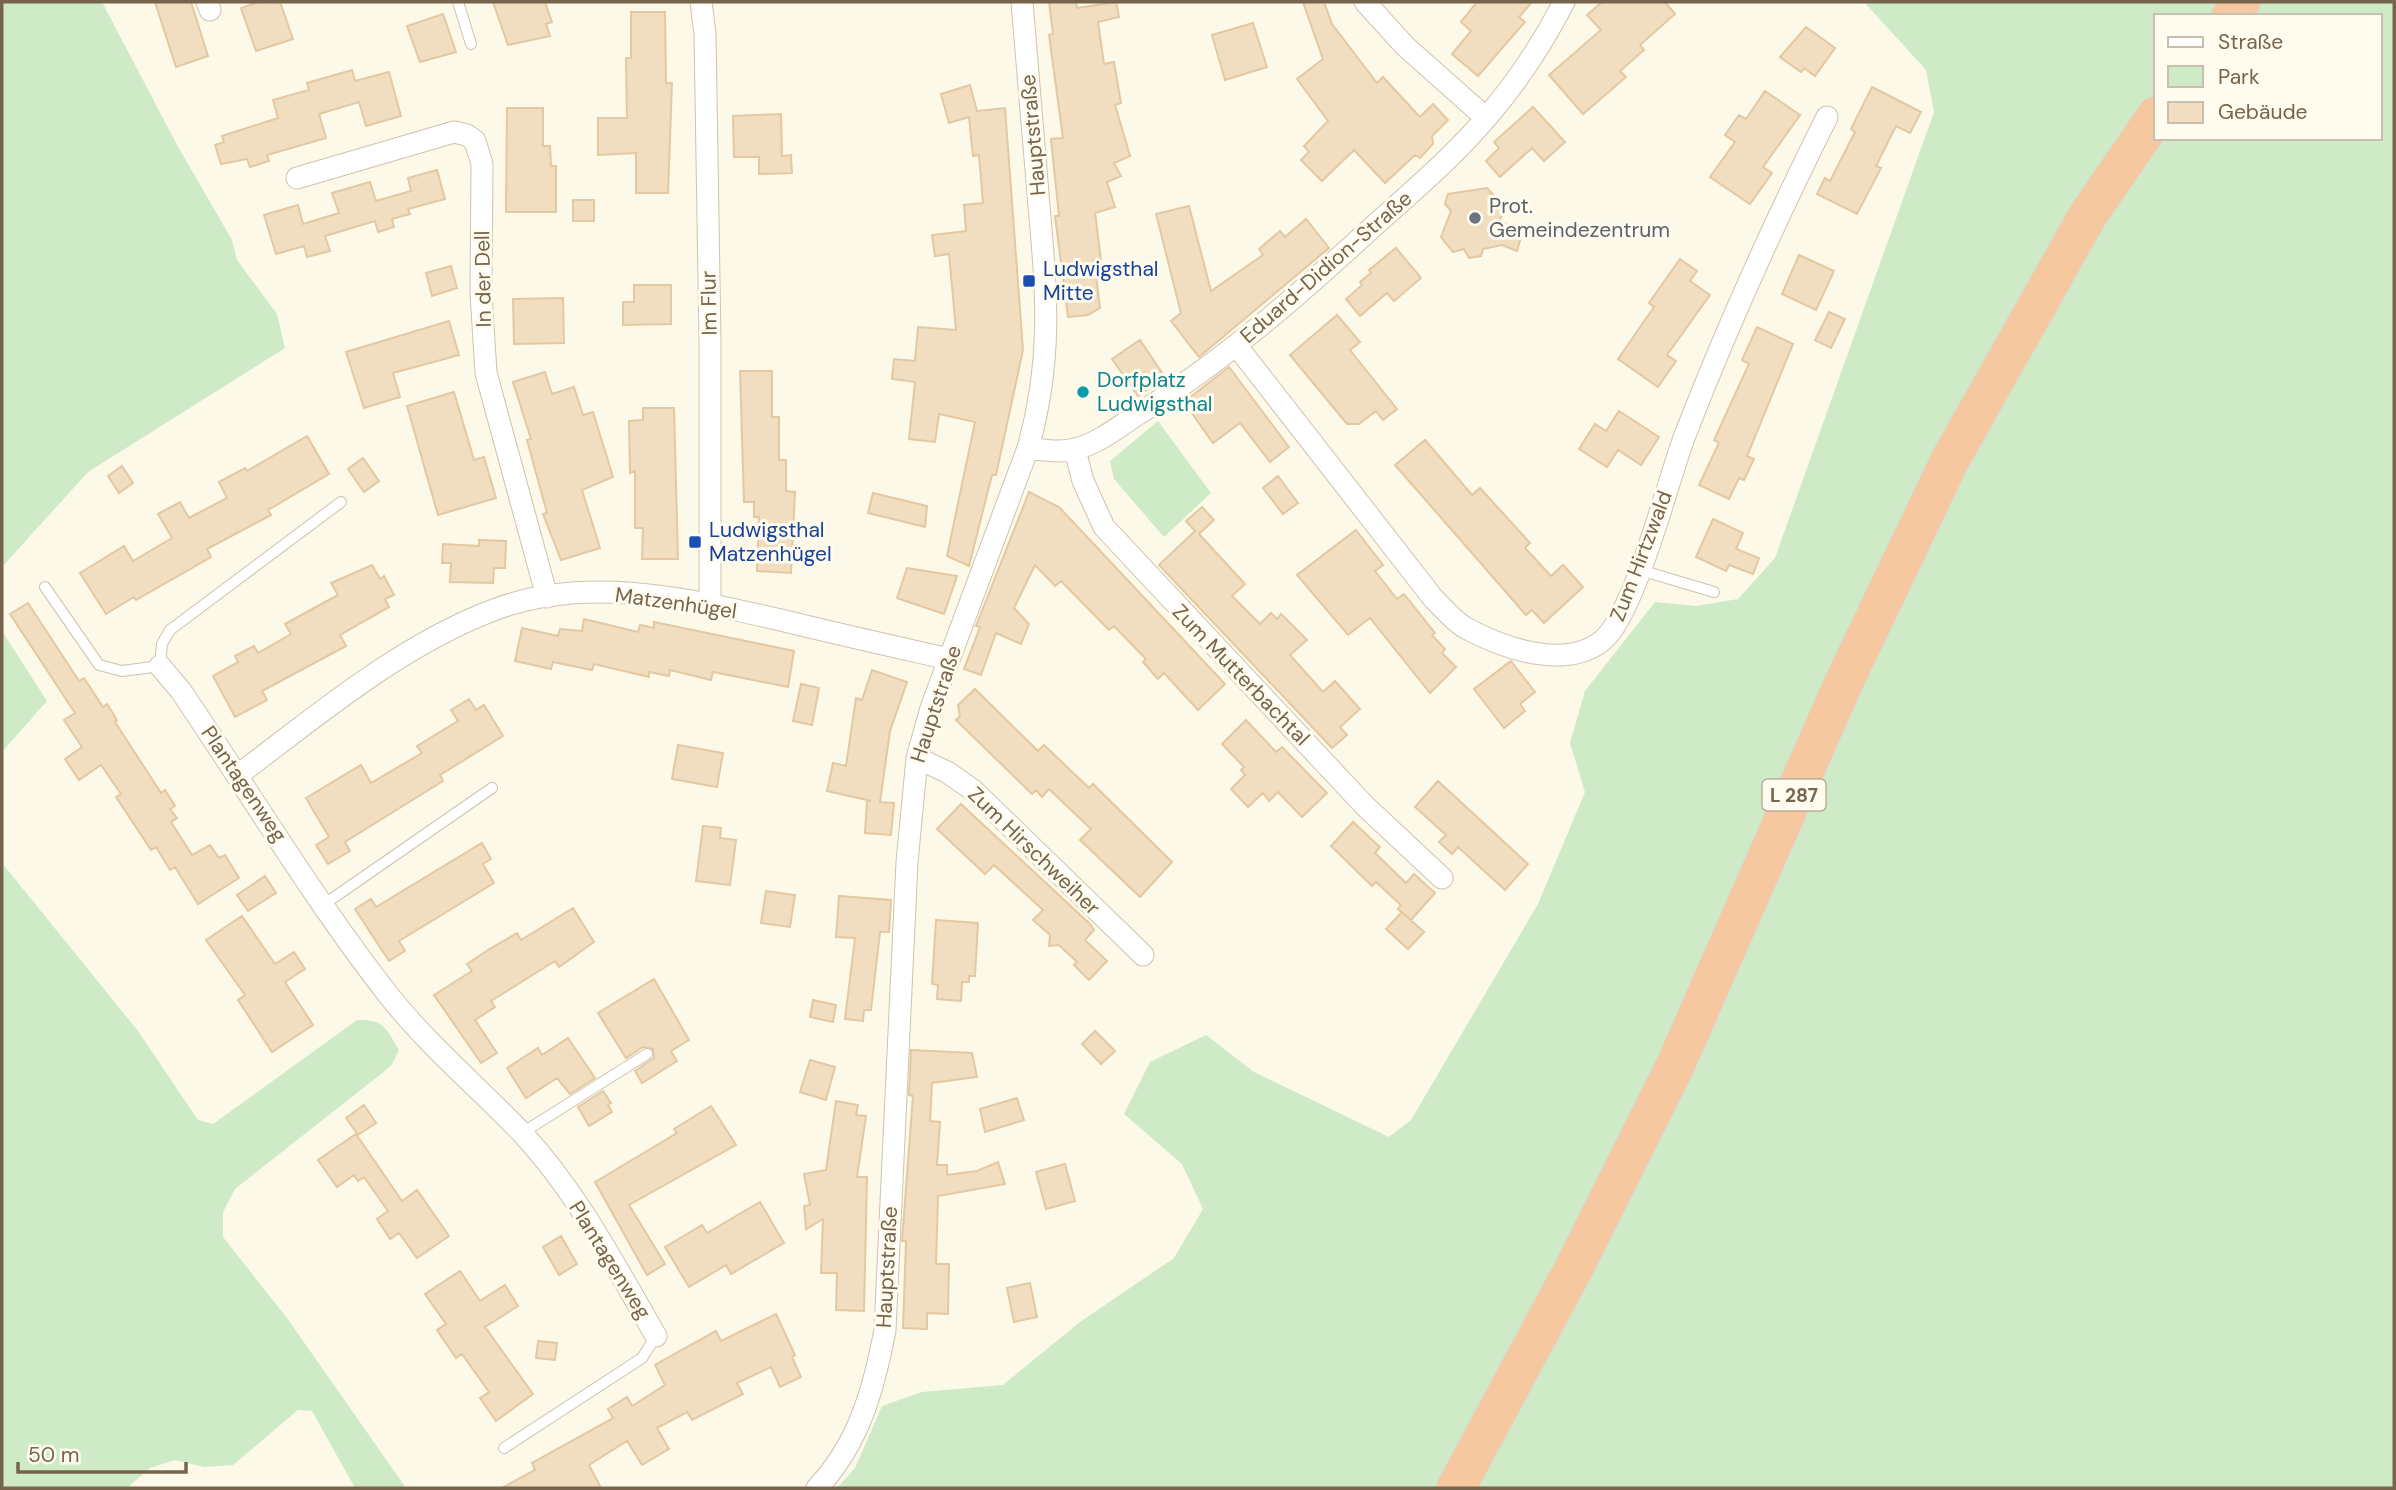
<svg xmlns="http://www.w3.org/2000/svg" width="2396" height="1490" viewBox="0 0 2396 1490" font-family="'DM Sans',sans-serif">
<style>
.green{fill:#ceeac6;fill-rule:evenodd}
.building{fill:#f1dec0;stroke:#e4c8a1;stroke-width:2}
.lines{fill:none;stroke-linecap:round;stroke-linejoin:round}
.lane-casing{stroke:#cec3ae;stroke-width:12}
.street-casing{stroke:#cec3ae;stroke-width:23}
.highway-casing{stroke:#dcd7d0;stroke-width:40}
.lane{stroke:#fff;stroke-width:10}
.street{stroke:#fff;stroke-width:21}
.highway{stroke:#f5c8a0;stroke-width:38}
.worship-dot{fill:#6b7280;stroke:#fffcef;stroke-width:2.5}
.transit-dot{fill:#1a4fb4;stroke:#fffcef;stroke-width:2.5}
.culture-dot{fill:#0f9aa8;stroke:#fffcef;stroke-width:2.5}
.labels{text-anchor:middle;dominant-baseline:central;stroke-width:6;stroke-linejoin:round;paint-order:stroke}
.shield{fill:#fffcef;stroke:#a0927d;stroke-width:2}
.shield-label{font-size:19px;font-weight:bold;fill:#77644c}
.street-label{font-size:21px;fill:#77644c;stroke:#fffcef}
.worship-label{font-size:21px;fill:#5b616d;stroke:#fffcef;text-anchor:start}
.transit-label{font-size:21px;fill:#164399;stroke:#fffcef;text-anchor:start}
.culture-label{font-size:21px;fill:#0d838f;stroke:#fffcef;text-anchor:start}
</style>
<rect width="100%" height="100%" fill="#fcf9e8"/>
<path class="green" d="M 2,2 L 102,2 L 177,145 L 232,240 L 237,260 L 277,314 L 285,348 L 88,472 L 2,567 Z
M 1864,2 L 2394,2 L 2394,1488 L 837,1488 L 855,1468 L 882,1406 L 922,1392 L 1003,1385 L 1080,1322 L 1174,1258 L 1203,1209 L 1182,1164 L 1124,1114 L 1150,1062 L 1206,1035 L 1254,1072 L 1389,1137 L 1411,1120 L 1538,904 L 1585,792 L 1570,743 L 1585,691 L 1655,602 L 1696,606 L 1738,599 L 1775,558 L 1934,112 L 1926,70 ZM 2156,16 L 2380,16 L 2380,138 L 2156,138 Z
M 1158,421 L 1211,493 L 1164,537 L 1114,479 L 1110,461 Z
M 2,631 L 47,701 L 2,752 Z
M 2,863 L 138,1031 L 198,1120 L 213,1124 L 357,1020 C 384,1019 386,1028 399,1050 L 391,1066 L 235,1189 L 223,1212 L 223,1237 L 287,1318 L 406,1488 L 355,1488 L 312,1411 L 298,1410 L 233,1465 L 204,1467 L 175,1460 L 150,1468 L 127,1488 L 2,1488 Z"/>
<path class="building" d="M 155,2 L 191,2 L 208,56 L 176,67 Z
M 258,2 L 280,2 L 293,39 L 256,51 L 241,8 Z
M 493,2 L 545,2 L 552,22 L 546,24 L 550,36 L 508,45 Z
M 1049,2 L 1076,2 L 1077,8 L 1116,2 L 1119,17 L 1098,22 L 1104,64 L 1114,62 L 1121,103 L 1115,105 L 1130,156 L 1114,163 L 1121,176 L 1107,182 L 1115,207 L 1095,213 L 1101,260 L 1094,260 L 1100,308 L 1088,315 L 1068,317 L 1055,216 L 1059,216 L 1051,139 L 1063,138 L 1049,35 L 1053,34 Z
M 1303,2 L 1324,2 L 1332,24 L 1377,83 L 1383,77 L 1420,117 L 1433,104 L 1448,120 L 1432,136 L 1433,144 L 1420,158 L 1415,155 L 1385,183 L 1354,150 L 1322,181 L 1301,160 L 1309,152 L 1304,146 L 1328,121 L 1297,79 L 1323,59 Z
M 1477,2 L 1532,2 L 1519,17 L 1525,22 L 1478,76 L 1452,54 L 1471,31 L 1461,22 Z
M 1602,2 L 1665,2 L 1675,14 L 1640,45 L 1644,50 L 1620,71 L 1626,77 L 1583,114 L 1549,75 L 1601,30 L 1587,15 Z
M 631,12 L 665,12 L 666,83 L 672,83 L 668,193 L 636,193 L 636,153 L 598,155 L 598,118 L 627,118 L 626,58 L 631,58 Z
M 443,14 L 456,52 L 420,62 L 407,26 Z
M 1253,23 L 1267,67 L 1225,80 L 1212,35 Z
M 1806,27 L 1835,48 L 1815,76 L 1804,68 L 1801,72 L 1780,57 Z
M 352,70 L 355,81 L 389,72 L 401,116 L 366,126 L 359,102 L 319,114 L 326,138 L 267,155 L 269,161 L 250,167 L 247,159 L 221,164 L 215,145 L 224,142 L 222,136 L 278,118 L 273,100 L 309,90 L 307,83 Z
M 970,85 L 977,111 L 1005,108 L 1023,350 L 996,475 L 992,475 L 969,566 L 947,556 L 975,422 L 939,414 L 935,442 L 909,439 L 915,382 L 892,379 L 894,359 L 915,361 L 918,327 L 956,330 L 949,254 L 935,256 L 932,235 L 966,231 L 964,205 L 983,203 L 979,155 L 973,156 L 969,117 L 949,123 L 941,94 Z
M 1872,87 L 1921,112 L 1910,133 L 1896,126 L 1876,166 L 1881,168 L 1857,214 L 1817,194 L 1825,178 L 1830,181 L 1855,132 L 1851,129 Z
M 1765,91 L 1800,115 L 1763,167 L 1772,173 L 1750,204 L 1710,177 L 1735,142 L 1725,135 L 1739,115 L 1746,119 Z
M 1533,107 L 1565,142 L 1544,161 L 1532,148 L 1500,177 L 1486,161 L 1499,148 L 1494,142 Z
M 507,108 L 543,108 L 543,146 L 550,146 L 551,166 L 556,166 L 556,212 L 506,212 Z
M 781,114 L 782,156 L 791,155 L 792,173 L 759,174 L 759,157 L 734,157 L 733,116 Z
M 437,170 L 445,199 L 408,209 L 410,214 L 392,219 L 394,227 L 378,232 L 375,221 L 325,236 L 330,251 L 307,257 L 304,246 L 276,254 L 264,215 L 298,205 L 303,224 L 339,213 L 332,193 L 370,182 L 376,201 L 411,191 L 408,178 Z
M 1487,188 L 1505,208 L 1499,222 L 1523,230 L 1517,251 L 1502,245 L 1483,249 L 1481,256 L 1469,258 L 1464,249 L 1453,252 L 1441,237 L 1451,211 L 1445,204 L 1448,194 Z
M 573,200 L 594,200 L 594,221 L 573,221 Z
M 1189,206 L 1211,291 L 1263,255 L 1259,249 L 1280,231 L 1285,237 L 1306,219 L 1329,248 L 1199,357 L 1171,321 L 1181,313 L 1156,214 Z
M 1396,248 L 1421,278 L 1394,301 L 1387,293 L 1360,316 L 1346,299 L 1362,285 L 1360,282 L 1371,273 L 1369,270 Z
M 1799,255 L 1834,271 L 1816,310 L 1782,294 Z
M 1680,259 L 1697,271 L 1690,281 L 1710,295 L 1667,355 L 1676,361 L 1658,387 L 1618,359 L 1654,307 L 1649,303 Z
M 451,266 L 457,288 L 432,296 L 426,273 Z
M 634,285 L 671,285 L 671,324 L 623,325 L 623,302 L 634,302 Z
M 563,298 L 564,343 L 514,344 L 513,299 Z
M 1829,312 L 1845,319 L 1831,348 L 1815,340 Z
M 1337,315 L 1360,342 L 1350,350 L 1397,409 L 1383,420 L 1376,411 L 1359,424 L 1347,424 L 1290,355 Z
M 449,321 L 459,355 L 393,373 L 400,397 L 364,408 L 346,352 Z
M 1757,327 L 1793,344 L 1747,456 L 1754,459 L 1744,480 L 1739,478 L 1729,499 L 1699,485 L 1719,443 L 1714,440 L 1749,364 L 1742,360 Z
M 1140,340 L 1165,377 L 1138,396 L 1112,359 Z
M 1229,367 L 1289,447 L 1270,462 L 1240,423 L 1213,443 L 1184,402 Z
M 740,371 L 772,371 L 772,417 L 779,417 L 779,460 L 786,460 L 786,491 L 795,492 L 791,573 L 757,571 L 759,517 L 754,517 L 754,502 L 744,502 Z
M 545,372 L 552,394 L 574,387 L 583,415 L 593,412 L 613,477 L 582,490 L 600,548 L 561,560 L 543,514 L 547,513 L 527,440 L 531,439 L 513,382 Z
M 454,392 L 474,460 L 484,457 L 496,498 L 438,515 L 407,406 Z
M 643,408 L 674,408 L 678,559 L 642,559 L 643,528 L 635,528 L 635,471 L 630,473 L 629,421 L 643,420 Z
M 1619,411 L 1659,437 L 1641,465 L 1618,450 L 1607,467 L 1579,449 L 1595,424 L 1606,431 Z
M 307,436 L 329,474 L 268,510 L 271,515 L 207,549 L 211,557 L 136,600 L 134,597 L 106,614 L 80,573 L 124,546 L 133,561 L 172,538 L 158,514 L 180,502 L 189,518 L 227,498 L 219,482 L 245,468 L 247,471 Z
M 1425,440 L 1472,495 L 1480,488 L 1530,543 L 1525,548 L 1551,576 L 1563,565 L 1583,587 L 1544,623 L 1532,610 L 1526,615 L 1395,465 Z
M 363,458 L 379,481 L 364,492 L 348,469 Z
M 122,466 L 133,483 L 119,493 L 108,476 Z
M 1278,476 L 1298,503 L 1283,514 L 1263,488 Z
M 1029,492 L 1059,507 L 1225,684 L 1198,710 L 1164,673 L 1158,679 L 1143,662 L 1146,659 L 1114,626 L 1109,630 L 1061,581 L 1055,586 L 1035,565 L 1014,608 L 1029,624 L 1021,644 L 996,633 L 981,675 L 964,669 L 980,627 L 976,626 Z
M 873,493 L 927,506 L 925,527 L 868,513 Z
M 1202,507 L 1214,520 L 1199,534 L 1245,584 L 1232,596 L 1260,624 L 1271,613 L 1277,619 L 1281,614 L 1307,640 L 1290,655 L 1323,692 L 1335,681 L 1360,709 L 1340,727 L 1347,735 L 1332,748 L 1159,565 L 1195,531 L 1186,521 Z
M 1713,519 L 1743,533 L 1736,549 L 1759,558 L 1753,574 L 1729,565 L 1726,571 L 1696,557 Z
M 1356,530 L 1383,565 L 1375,571 L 1397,599 L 1404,594 L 1435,633 L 1432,635 L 1445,649 L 1442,653 L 1456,667 L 1430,693 L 1370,618 L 1348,635 L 1297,575 Z
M 479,540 L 506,541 L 505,568 L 494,568 L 493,583 L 450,582 L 451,563 L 442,563 L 443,544 L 479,546 Z
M 372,565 L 380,579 L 384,576 L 394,595 L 385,599 L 389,607 L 340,635 L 346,646 L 262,691 L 267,700 L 235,717 L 213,676 L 238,662 L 235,656 L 254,646 L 258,653 L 291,634 L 285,624 L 338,595 L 331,583 Z
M 907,568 L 957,576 L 944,614 L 897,598 Z
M 28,603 L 79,681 L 84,678 L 103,707 L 107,704 L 117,720 L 115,722 L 161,793 L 165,790 L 175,806 L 170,809 L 177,818 L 171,822 L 192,855 L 210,845 L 219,858 L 225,855 L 239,878 L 198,904 L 175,867 L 170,870 L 156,847 L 151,850 L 116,797 L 121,794 L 101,765 L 79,780 L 65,759 L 82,747 L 64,720 L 75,713 L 10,614 Z
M 584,619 L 638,632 L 640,625 L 654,628 L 654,622 L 794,651 L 788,687 L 713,672 L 711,680 L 670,670 L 669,676 L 649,672 L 649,677 L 594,664 L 592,670 L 553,662 L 551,669 L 515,661 L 522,628 L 558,636 L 560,629 L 582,631 Z
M 1511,661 L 1535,692 L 1520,704 L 1525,711 L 1504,728 L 1474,689 Z
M 872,670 L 907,682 L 890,731 L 880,802 L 894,803 L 891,835 L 865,833 L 867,801 L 871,801 L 827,791 L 833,763 L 846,766 L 856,698 L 862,700 Z
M 801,684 L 819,688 L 812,725 L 793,721 Z
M 975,689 L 1038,751 L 1044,745 L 1089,788 L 1093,784 L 1172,862 L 1140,897 L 1080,840 L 1091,829 L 1049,789 L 1042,797 L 1036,790 L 1032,794 L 956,720 L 960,716 L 958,705 Z
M 469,699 L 476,710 L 484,705 L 503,736 L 440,775 L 443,781 L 345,842 L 350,851 L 328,864 L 316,845 L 329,837 L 306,798 L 361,765 L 371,783 L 422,753 L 417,746 L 458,721 L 451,710 Z
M 1246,720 L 1276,752 L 1282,747 L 1327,793 L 1302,817 L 1278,792 L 1269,801 L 1263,793 L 1248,807 L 1231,789 L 1245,775 L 1241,770 L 1244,767 L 1222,744 Z
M 678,745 L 723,753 L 717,787 L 672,779 Z
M 1438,781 L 1528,864 L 1505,890 L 1458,847 L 1452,854 L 1439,842 L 1446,835 L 1415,807 Z
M 961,804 L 1090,924 L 1094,930 L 1085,940 L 1107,961 L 1089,980 L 1074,965 L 1077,962 L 1059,945 L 1049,946 L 1050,935 L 1033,920 L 1043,910 L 994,865 L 985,874 L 937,829 Z
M 1353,822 L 1380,847 L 1375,853 L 1406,883 L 1414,874 L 1435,893 L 1411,920 L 1398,909 L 1401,905 L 1376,882 L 1372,886 L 1331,846 Z
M 703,826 L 721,828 L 720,838 L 736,840 L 730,885 L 696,881 Z
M 482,843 L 491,859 L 483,864 L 494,883 L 399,941 L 405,951 L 389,961 L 355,909 L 371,899 L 376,907 Z
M 265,876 L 276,893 L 248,911 L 237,895 Z
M 766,891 L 795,895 L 790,927 L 761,923 Z
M 839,896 L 891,900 L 889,932 L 880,932 L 871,1010 L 864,1010 L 863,1021 L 845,1019 L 855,938 L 836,937 Z
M 573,908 L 594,942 L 559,967 L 555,961 L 491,1001 L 495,1007 L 475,1020 L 497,1053 L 481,1063 L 434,995 L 472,971 L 467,964 L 488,950 L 517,933 L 521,940 Z
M 1402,912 L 1424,932 L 1408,949 L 1386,929 Z
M 242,916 L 275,964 L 294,952 L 305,969 L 285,982 L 313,1025 L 272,1052 L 238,1000 L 245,995 L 206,940 Z
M 936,920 L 978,923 L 975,976 L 969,976 L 969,982 L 962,982 L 961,1001 L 937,999 L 938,985 L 932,984 Z
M 654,979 L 689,1040 L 671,1051 L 677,1061 L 642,1083 L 635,1071 L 654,1058 L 653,1049 L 643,1047 L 626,1058 L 598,1013 Z
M 813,1000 L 836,1005 L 833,1022 L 810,1017 Z
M 1095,1031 L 1115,1051 L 1101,1064 L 1082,1044 Z
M 568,1038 L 595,1078 L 570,1094 L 557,1078 L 526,1098 L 507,1068 L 538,1048 L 542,1055 Z
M 911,1050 L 972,1053 L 977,1077 L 932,1083 L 930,1121 L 940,1122 L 937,1165 L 947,1165 L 947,1175 L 977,1171 L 998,1162 L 1005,1184 L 938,1196 L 936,1264 L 949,1264 L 948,1314 L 927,1313 L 927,1329 L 903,1328 L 906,1241 L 902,1241 L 913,1096 L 909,1095 Z
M 810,1060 L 835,1067 L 826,1100 L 800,1092 Z
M 603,1091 L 611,1103 L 608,1105 L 612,1112 L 589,1126 L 578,1107 Z
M 1017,1098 L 1024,1120 L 985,1132 L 980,1109 Z
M 836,1101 L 858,1105 L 856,1115 L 866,1116 L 857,1177 L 867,1177 L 864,1311 L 836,1310 L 837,1273 L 821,1273 L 823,1219 L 806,1229 L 804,1206 L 810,1205 L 804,1174 L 826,1170 Z
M 364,1105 L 376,1123 L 358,1135 L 346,1118 Z
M 711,1106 L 736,1145 L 629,1205 L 665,1264 L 647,1275 L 595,1182 L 677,1133 L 674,1129 Z
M 356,1134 L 402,1201 L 417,1190 L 449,1236 L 417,1258 L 399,1233 L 390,1239 L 377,1219 L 388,1211 L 364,1177 L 358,1181 L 354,1175 L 337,1187 L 318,1160 Z
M 1065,1164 L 1075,1201 L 1046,1209 L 1036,1172 Z
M 760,1202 L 784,1243 L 731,1274 L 726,1265 L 689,1287 L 665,1247 L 702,1225 L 707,1233 Z
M 561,1236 L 577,1264 L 559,1275 L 543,1247 Z
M 460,1271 L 480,1301 L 505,1285 L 518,1306 L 485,1327 L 533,1394 L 496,1421 L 480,1398 L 489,1392 L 462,1354 L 456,1358 L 437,1330 L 446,1324 L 425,1294 Z
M 1030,1283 L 1037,1317 L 1014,1322 L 1007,1288 Z
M 776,1314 L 795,1355 L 792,1357 L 801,1377 L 780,1387 L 771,1367 L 737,1383 L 743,1394 L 692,1420 L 687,1412 L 657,1428 L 669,1449 L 642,1465 L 627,1441 L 589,1465 L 601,1488 L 502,1488 L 535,1470 L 532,1463 L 613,1418 L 608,1409 L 627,1397 L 632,1406 L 665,1385 L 655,1365 L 716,1331 L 721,1341 Z
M 538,1341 L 557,1343 L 555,1360 L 536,1358 Z"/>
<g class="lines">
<defs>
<path id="lane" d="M 458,2 L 471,44
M 1640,570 L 1714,592
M 45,587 L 99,665 L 122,671 L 160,666 L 162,644 L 170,630 L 341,502
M 323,905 L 492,788
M 522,1133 L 647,1054
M 504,1448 L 642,1358 L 656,1336"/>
<path id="street" d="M 207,2 L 210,10
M 701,2 L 705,34 L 710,341 L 710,604
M 1365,2 L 1405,46 L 1486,118
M 297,178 L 454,132 L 467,135 L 475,141 L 482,164 L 481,293 L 486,373 L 547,597
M 1236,345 L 1433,598 C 1443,608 1453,620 1464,627 C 1502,648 1566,671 1603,640 C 1635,613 1668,480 1685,435 C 1727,327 1775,221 1827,117
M 1028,448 C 1043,450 1060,453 1075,449 C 1097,444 1117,428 1135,416 C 1223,362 1301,293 1376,224 C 1414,190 1454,156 1487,117 C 1518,81 1543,43 1564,2
M 1075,450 L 1083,481 L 1104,527 L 1365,806 L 1442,878
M 160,666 L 181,691 C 250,793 314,900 390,997 C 430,1047 478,1087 522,1133 C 577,1192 616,1267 656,1336
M 917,758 L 947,772 L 973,790 L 1143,955
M 238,775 C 318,715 398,647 491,611 C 587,573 693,600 789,622 C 842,635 896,647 949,659
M 817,1488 C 859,1444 874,1388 885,1330 L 907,862 L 917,758 L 931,708 L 1028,448 C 1054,355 1046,288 1038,194 C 1033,130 1027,66 1022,2"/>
<path id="highway" d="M 2231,16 L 2241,2
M 1456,1488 L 1575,1266 L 1675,1066 L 1843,684 L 1950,460 L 2088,215 L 2156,116"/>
</defs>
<use href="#lane" class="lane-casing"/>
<use href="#street" class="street-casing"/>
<use href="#highway" class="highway-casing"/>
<use href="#lane" class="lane"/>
<use href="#street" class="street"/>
<use href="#highway" class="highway"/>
</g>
<circle class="worship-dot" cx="1475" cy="218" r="7"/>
<g class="transit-dot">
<rect x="1022" y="274" width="14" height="14" rx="3.5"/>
<rect x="688" y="535" width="14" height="14" rx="3.5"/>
</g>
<circle class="culture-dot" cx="1083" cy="392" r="7"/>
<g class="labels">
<rect class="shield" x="1762.5" y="779.5" width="63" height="31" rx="5"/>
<g class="shield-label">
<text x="1794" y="795">L 287</text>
</g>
<g class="street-label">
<text transform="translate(1033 135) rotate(-95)">Hauptstraße</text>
<text transform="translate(1326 267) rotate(-41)">Eduard-Didion-Straße</text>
<text transform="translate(483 279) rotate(-91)">In der Dell</text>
<text transform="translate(709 303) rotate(-91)">Im Flur</text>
<text transform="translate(1641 556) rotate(-69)">Zum Hirtzwald</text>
<text transform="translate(676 603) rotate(8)">Matzenhügel</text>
<text transform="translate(1241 675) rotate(46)">Zum Mutterbachtal</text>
<text transform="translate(936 704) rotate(-72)">Hauptstraße</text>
<text transform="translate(244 784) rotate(56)">Plantagenweg</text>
<text transform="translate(1034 851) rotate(44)">Zum Hirschweiher</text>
<text transform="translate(610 1260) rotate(58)">Plantagenweg</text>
<text transform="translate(887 1267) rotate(-87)">Hauptstraße</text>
</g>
<g class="worship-label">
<text x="1489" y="206">Prot.<tspan x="1489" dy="24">Gemeindezentrum</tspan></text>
</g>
<g class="transit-label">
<text x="1043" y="269">Ludwigsthal<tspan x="1043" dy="24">Mitte</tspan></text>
<text x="709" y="530">Ludwigsthal<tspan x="709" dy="24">Matzenhügel</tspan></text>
</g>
<g class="culture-label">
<text x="1097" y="380">Dorfplatz<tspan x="1097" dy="24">Ludwigsthal</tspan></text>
</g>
</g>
<rect width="2396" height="1490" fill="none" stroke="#77644c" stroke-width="7"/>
<rect x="2154" y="14" width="228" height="126" fill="#fffcef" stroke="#c9bfae" stroke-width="2"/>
<rect x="2168" y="37" width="35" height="10" fill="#ffffff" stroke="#c9bfae" stroke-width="2"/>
<text x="2218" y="49" font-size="21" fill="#77644c">Straße</text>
<rect x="2168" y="66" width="35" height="21" fill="#ceeac6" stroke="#c9bfae" stroke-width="2"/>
<text x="2218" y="84" font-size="21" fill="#77644c">Park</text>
<rect x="2168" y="102" width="35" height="21" fill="#f1dec0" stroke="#c9bfae" stroke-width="2"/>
<text x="2218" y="119" font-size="21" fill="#77644c">Gebäude</text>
<path d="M18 1462v10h168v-10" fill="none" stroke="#77644c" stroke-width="3.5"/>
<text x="28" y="1462" font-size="21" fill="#77644c" stroke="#fffcef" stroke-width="5" paint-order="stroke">50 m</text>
</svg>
